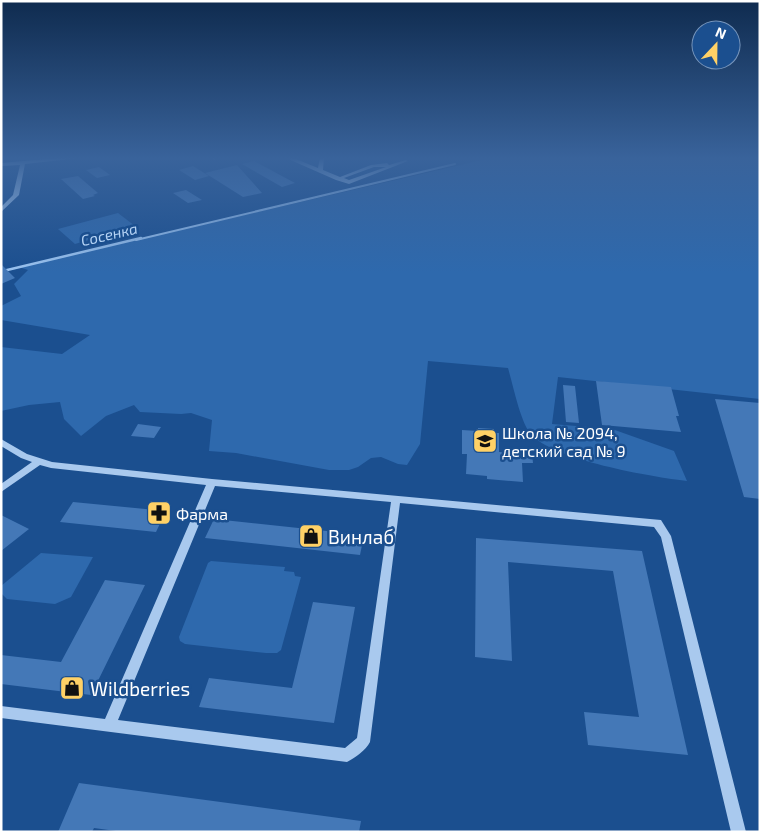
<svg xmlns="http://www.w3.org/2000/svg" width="761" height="833" viewBox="0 0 761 833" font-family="'Exo 2',sans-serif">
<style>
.green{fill:#2e69ad}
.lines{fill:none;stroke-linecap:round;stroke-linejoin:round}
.stream-far1{stroke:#9cc4f0;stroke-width:2}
.stream{stroke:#9cc4f0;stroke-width:2.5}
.building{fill:#4478b7}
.minor{fill:#a9c9ee;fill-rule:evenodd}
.labels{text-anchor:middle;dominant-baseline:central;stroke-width:5;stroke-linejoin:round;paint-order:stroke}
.far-water-label{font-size:15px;font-style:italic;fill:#b5d3f5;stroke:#1b4f8f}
.poi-label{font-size:16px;fill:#fff;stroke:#1b4f8f;text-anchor:start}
.near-poi-label{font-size:19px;fill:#fff;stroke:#1b4f8f;text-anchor:start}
</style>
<rect width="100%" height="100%" fill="#1b4f8f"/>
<path class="green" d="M 495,157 L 760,157 L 760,399 L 558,377 L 552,424 L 612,429 L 674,451 L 687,481 C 653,477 551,460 530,433 C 520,420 513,385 508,368 L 428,361 L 420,444 L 407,465 L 398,464 L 381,457 L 371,458 L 358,467 L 349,470 L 329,470 L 236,453 L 209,451 L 212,420 L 191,413 L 181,414 L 140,412 L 134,405 L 106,416 L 81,436 L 64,419 L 60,402 L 29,405 L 1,411 L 1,347 L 62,354 L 90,335 L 1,320 L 1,306 L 21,296 L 14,284 L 28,270 L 19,267 Z
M 118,213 L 135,226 L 75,244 L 58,229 Z
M 41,553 L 93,557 L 71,597 L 55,604 L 7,599 L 1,593 L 1,586 Z
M 211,561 L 285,567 L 284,571 L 294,572 L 295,576 L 301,577 L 281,650 L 277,653 L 266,653 L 185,644 L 180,641 L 179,637 L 208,563 Z"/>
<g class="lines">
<path class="stream-far1" d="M 136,240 L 455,164"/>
<path class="stream" d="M 3,271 L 141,238"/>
</g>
<path class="building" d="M 254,161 L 295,183 L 282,187 L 242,164 Z
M 237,165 L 262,193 L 243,197 L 205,173 Z
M 193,166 L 209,176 L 195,180 L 179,170 Z
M 99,167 L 110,175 L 97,178 L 86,170 Z
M 78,176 L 98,193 L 93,195 L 95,196 L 83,199 L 61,179 Z
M 186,190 L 202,200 L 188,203 L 173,193 Z
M 1,264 L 15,278 L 1,284 Z
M 596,381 L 671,387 L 679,416 L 676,416 L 681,432 L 602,425 Z
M 563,385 L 575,386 L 579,423 L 566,422 Z
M 715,399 L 760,403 L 760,499 L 744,497 Z
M 138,424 L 161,427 L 154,438 L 131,436 Z
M 478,428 L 494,429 L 494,433 L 499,433 L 499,452 L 532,454 L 533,463 L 522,463 L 523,482 L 487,479 L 487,476 L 466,474 L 467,454 L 462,454 L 462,430 L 478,431 Z
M 73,502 L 166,511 L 156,532 L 60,522 Z
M 1,515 L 29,529 L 1,551 Z
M 214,519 L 364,535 L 360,555 L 205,538 Z
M 476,538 L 642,551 L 688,755 L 588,745 L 584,712 L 639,717 L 613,571 L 508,562 L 512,661 L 475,657 Z
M 105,580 L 145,585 L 91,695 L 1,684 L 1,655 L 61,662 Z
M 313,602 L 355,607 L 334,723 L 199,707 L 209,678 L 292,688 Z
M 79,783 L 361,821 L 359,832 L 123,832 L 94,828 L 92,832 L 58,832 Z"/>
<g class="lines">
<path class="minor" d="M 69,157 L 82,157 L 80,158 L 25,164 L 19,195 L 1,212 L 1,207 L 13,195 L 20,165 L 1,166 L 1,163 Z
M 210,157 L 215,157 L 218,159 L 214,160 Z
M 286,157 L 291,157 L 318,168 L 320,157 L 324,157 L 323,170 L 340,177 L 371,165 L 387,163 L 389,165 L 406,160 L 408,161 L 349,184 L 336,180 L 286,158 ZM 374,167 L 386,167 L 349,180 L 344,178 Z
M 1,439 L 27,454 L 52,462 L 212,479 L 661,520 L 671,536 L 746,832 L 731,832 L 661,537 L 654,527 L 400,503 L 370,742 C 366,750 355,758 347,762 L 1,718 L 1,706 L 105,719 L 206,485 L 51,468 L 40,465 L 1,492 L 1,484 L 32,462 L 21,458 L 1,446 ZM 215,486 L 391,502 L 357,738 L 345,748 L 118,720 Z"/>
</g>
<linearGradient id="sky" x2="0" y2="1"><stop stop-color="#0f2b4f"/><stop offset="0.58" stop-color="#39639b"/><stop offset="1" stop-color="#39639b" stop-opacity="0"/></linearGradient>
<rect width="761" height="273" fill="url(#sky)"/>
<defs>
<symbol id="school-square" viewBox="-11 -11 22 22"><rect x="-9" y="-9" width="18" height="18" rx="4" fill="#ffd166" stroke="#1b4f8f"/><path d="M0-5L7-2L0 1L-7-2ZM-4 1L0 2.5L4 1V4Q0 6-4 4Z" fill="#111"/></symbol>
<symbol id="pharmacy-square" viewBox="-11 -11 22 22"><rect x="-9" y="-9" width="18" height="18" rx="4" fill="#ffd166" stroke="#1b4f8f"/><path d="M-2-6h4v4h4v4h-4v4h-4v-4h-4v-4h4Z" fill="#111"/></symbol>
<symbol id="shop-square" viewBox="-11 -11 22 22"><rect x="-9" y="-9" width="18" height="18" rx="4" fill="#ffd166" stroke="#1b4f8f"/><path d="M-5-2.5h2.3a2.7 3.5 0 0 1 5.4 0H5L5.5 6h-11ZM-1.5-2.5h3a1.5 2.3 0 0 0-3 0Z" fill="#111"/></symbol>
</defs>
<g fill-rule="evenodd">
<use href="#school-square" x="471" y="427" width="28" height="28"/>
<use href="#pharmacy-square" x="145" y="499" width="28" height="28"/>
<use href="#shop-square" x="297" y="522" width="28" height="28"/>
<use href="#shop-square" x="58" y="674" width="28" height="28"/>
</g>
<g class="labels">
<g class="far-water-label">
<text transform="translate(109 234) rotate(-13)">Сосенка</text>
</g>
<g class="poi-label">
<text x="502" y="432">Школа № 2094,<tspan x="502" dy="18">детский сад № 9</tspan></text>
<text x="176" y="513">Фарма</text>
</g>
<g class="near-poi-label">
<text x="328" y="536">Винлаб</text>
<text x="90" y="688">Wildberries</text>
</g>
</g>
<rect width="761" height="833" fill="none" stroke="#ffffff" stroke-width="5"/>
<g transform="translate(716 45) rotate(22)"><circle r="24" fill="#1b4f8f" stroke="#7695bc"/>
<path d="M0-4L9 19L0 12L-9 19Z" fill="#ffd166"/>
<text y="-8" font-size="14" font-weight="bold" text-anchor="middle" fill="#ffffff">N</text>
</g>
</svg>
